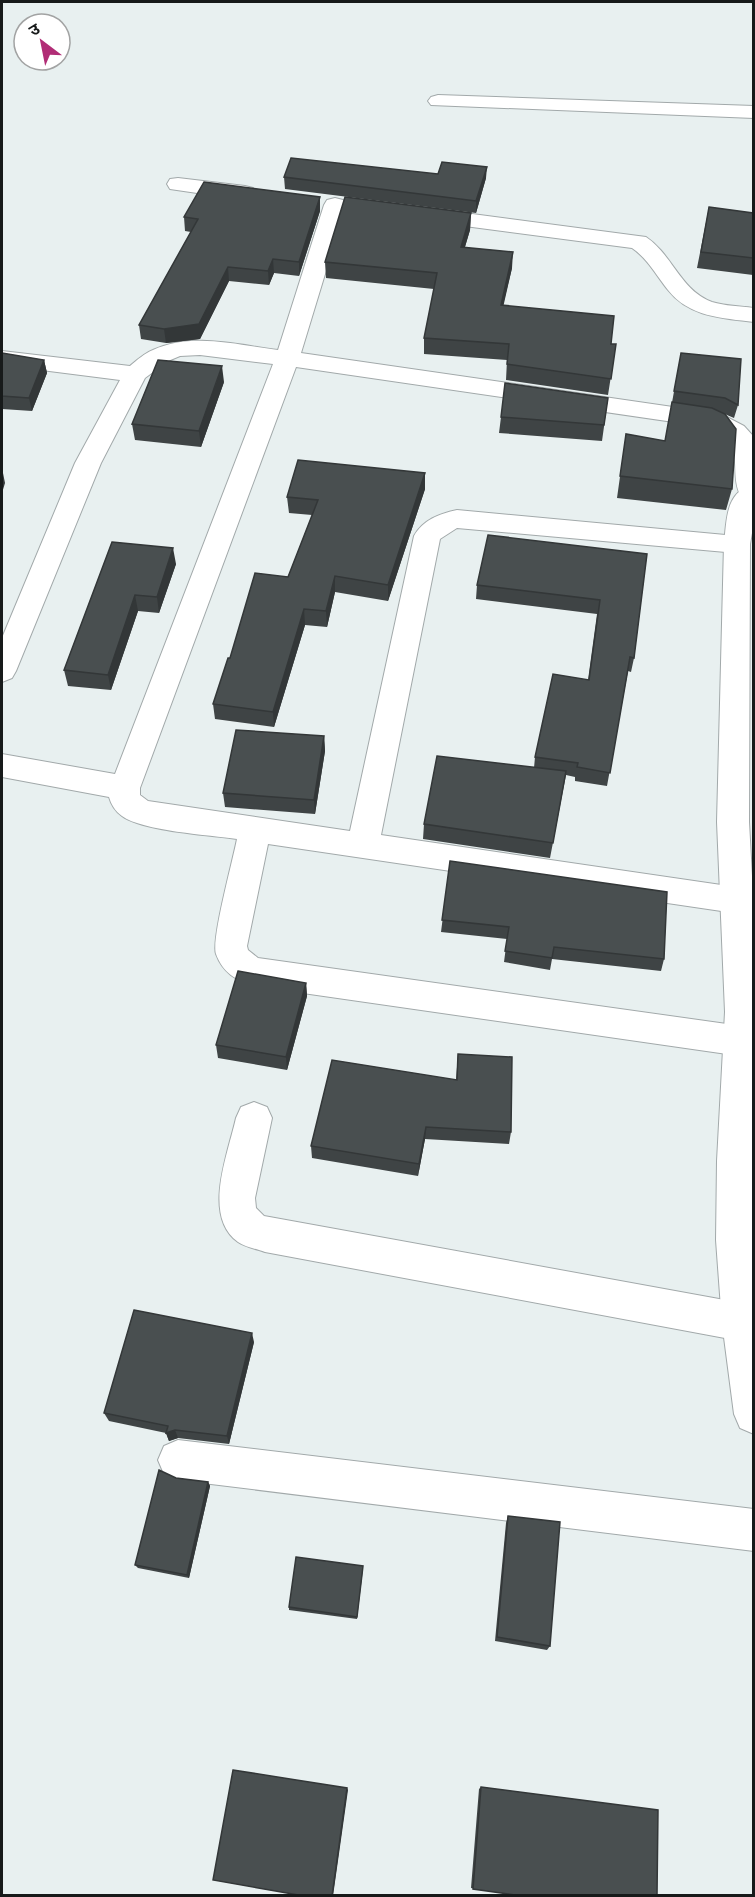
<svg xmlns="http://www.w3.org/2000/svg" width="755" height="1897" viewBox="0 0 755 1897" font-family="'Roboto Condensed','Noto Sans Devanagari',sans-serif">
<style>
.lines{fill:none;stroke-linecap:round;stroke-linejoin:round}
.minor-casing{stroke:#a2a9aa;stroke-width:2}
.tertiary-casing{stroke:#a2a9aa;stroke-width:2}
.minor{fill:#fff;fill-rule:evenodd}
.tertiary{fill:#fff;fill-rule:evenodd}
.wall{fill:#3f4445}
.shaded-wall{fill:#333738}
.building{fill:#494f50;stroke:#333738;stroke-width:1.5}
</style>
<rect width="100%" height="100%" fill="#e8f0f0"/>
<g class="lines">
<defs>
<path id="minor" d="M 438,95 L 754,106 L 754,118 L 431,105 L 428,101 L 431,97 Z
M 178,178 L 245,186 L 253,188 L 256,193 L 253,198 L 245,200 L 170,189 L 167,184 L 170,179 Z
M 335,198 L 343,200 L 346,205 L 301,353 L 721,414 L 744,426 L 754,437 L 754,502 L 743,500 C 725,472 751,444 708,427 L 296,367 L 140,788 L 140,795 L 148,801 L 350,831 L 414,536 C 423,520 439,514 457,510 L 747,537 L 750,544 L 747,551 L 737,553 L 457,528 L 440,539 L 381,835 L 735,887 L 746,891 L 751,900 L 746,909 L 735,913 L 268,844 L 247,946 L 248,950 L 258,958 L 741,1026 L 754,1031 L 753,1052 L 741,1056 L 254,986 C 236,980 223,973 216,954 C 211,940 233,860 237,839 C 210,835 142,831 122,816 C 115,811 111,804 109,797 L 2,777 L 2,754 L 115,774 L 273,364 L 200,355 L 180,356 L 168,361 L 145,378 L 101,463 L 16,671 L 12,678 L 2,682 L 2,638 L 75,463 L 120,380 L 2,365 L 2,351 L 130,366 C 137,360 145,353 153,350 C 192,332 237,345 278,350 L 324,205 L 327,200 Z
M 427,208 L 646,237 C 672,254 681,291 712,302 C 725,306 740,306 754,308 L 754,322 C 722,318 689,317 668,290 C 656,275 648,259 632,248 L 419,220 L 416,215 L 419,210 Z
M 254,1102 L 267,1107 L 272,1118 L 255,1198 L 256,1208 L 264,1216 L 741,1303 L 754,1308 L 754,1336 L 741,1341 L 265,1252 C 257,1249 245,1247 238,1242 C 202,1216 228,1154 236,1118 L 241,1107 Z
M 178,1440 L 754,1509 L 754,1551 L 178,1480 L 164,1474 L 158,1460 L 164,1446 Z"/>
<path id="tertiary" d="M 754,484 L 754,522 L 750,544 L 749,822 L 754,912 L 754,1434 L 740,1428 L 734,1414 L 722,1322 L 716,1240 L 717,1161 L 725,1012 L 717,822 L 724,544 C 727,519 725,492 754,484 Z"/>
</defs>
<use href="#minor" class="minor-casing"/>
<use href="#tertiary" class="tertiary-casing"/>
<use href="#minor" class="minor"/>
<use href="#tertiary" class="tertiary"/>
</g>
<path class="wall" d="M 284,177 L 486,178 L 476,213 L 285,189 Z
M 320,197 L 320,211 L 299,276 L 274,273 L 269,285 L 229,281 L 200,339 L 166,343 L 141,339 L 139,325 L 191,232 L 185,231 L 184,217 Z
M 709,207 L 753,213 L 753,275 L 697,268 Z
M 471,213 L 470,230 L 465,247 L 512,268 L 503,305 L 611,344 L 616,344 L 608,395 L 506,380 L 507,360 L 424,354 L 424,338 L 434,289 L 326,278 L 325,262 Z
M 2,353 L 44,360 L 47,373 L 32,411 L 2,409 Z
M 681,353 L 738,405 L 734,418 L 720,412 L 732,489 L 726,510 L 617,498 L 626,434 L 665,441 Z
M 224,382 L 201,447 L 135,440 L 132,424 Z
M 608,398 L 602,441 L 499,433 L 501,417 Z
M 425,473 L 425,489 L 388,601 L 335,592 L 327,627 L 305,625 L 274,727 L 215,719 L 213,704 L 230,658 L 288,577 L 312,515 L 289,513 L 287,497 Z
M 112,542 L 176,564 L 159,613 L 138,611 L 111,690 L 68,686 L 64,670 Z
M 647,554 L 634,658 L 631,672 L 628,671 L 607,786 L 575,781 L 575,777 L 566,775 L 550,858 L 423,839 L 424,824 L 534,768 L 535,757 L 588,680 L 597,614 L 476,599 L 477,585 Z
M 324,736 L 325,751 L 315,814 L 225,807 L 223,793 Z
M 450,861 L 664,959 L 661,971 L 552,959 L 550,970 L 504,962 L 507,939 L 441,932 Z
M 306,983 L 307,996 L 287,1070 L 218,1058 L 216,1045 Z
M 458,1054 L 511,1132 L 509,1144 L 425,1139 L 418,1176 L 312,1158 L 311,1146 L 456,1080 Z
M 254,1342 L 229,1444 L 178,1438 L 169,1441 L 166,1433 L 109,1421 L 104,1413 Z
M 176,1478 L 208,1482 L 210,1486 L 189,1578 L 138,1568 L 135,1565 Z
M 508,1516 L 550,1646 L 547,1650 L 495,1641 L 506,1523 Z
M 363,1569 L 357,1619 L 289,1610 L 289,1607 Z
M 481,1787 L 522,1896 L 471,1888 L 479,1789 Z"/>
<path class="shaded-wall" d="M 487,167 L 486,178 L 476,213 L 476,201 Z
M 320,197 L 320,211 L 299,276 L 299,262 Z
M 471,213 L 470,230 L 460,263 L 461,247 Z
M 513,252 L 512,268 L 500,321 L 501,305 Z
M 273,259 L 274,273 L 269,285 L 268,271 Z
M 228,267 L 229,281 L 200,339 L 166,343 L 164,329 Z
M 44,360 L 47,373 L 32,411 L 29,398 Z
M 222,366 L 224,382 L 201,447 L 199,431 Z
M 2,468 L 5,483 L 2,493 Z
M 425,473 L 425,489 L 388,601 L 388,585 Z
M 173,548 L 176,564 L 159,613 L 157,597 Z
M 335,576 L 335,592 L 327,627 L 326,611 Z
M 135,595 L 138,611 L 111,690 L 108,675 Z
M 304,609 L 305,625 L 274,727 L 273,712 Z
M 324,736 L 325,751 L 315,814 L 314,800 Z
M 306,983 L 307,996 L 287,1070 L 286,1057 Z
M 426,1127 L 425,1139 L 418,1176 L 419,1164 Z
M 252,1333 L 254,1342 L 229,1444 L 227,1436 Z
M 175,1430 L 178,1438 L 169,1441 L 166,1433 Z
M 208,1482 L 210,1486 L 189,1578 L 187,1575 Z
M 347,1788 L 348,1790 L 333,1896 L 332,1896 Z"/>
<path class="building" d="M 291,158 L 438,174 L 442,162 L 487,167 L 476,201 L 284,177 Z
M 204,182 L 320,197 L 299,262 L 273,259 L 268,271 L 228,267 L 199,324 L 164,329 L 139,325 L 198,219 L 184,217 Z
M 345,197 L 471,213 L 461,247 L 513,252 L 501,305 L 614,316 L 611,344 L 616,344 L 611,379 L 507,364 L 509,344 L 424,338 L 437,273 L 325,262 Z
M 709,207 L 753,213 L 753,258 L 701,252 Z
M 2,353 L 44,360 L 29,398 L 2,396 Z
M 681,353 L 741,359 L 738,405 L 725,398 L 674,391 Z
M 158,360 L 222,366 L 199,431 L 132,424 Z
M 505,383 L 608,398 L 604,425 L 501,417 Z
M 672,402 L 712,408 L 725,414 L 736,429 L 732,489 L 620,476 L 626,434 L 665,441 Z
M 298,460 L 425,473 L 388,585 L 335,576 L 326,611 L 304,609 L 273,712 L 213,704 L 228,658 L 230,658 L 255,573 L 288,577 L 318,500 L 287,497 Z
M 488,535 L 647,554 L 634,658 L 630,657 L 610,773 L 577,767 L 578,763 L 535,757 L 553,674 L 589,680 L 600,600 L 477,585 Z
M 112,542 L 173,548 L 157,597 L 135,595 L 108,675 L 64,670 Z
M 236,730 L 324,736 L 314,800 L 223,793 Z
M 437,756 L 566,771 L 553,843 L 424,824 Z
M 450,861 L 667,892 L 664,959 L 554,947 L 552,958 L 505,951 L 509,927 L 442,920 Z
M 238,971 L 306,983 L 286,1057 L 216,1045 Z
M 458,1054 L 512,1057 L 511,1132 L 426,1127 L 419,1164 L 311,1146 L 332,1060 L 457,1080 Z
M 134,1310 L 252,1333 L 227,1436 L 175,1430 L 166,1433 L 168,1426 L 104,1413 Z
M 159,1470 L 176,1478 L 208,1482 L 187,1575 L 135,1565 Z
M 508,1516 L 560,1522 L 550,1646 L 497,1637 Z
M 296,1557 L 363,1566 L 357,1617 L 289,1607 Z
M 233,1770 L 347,1788 L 332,1896 L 304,1896 L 213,1880 Z
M 481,1787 L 658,1810 L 657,1896 L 522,1896 L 473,1889 Z"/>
<rect width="755" height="1897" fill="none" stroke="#171a1a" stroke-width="6"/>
<g transform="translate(42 42) rotate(328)"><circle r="28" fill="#ffffff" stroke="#a2a3a3" stroke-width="1.5"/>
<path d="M0-4.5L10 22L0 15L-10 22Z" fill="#b12d76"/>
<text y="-9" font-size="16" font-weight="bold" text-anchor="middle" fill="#171a1a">उ</text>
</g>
</svg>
